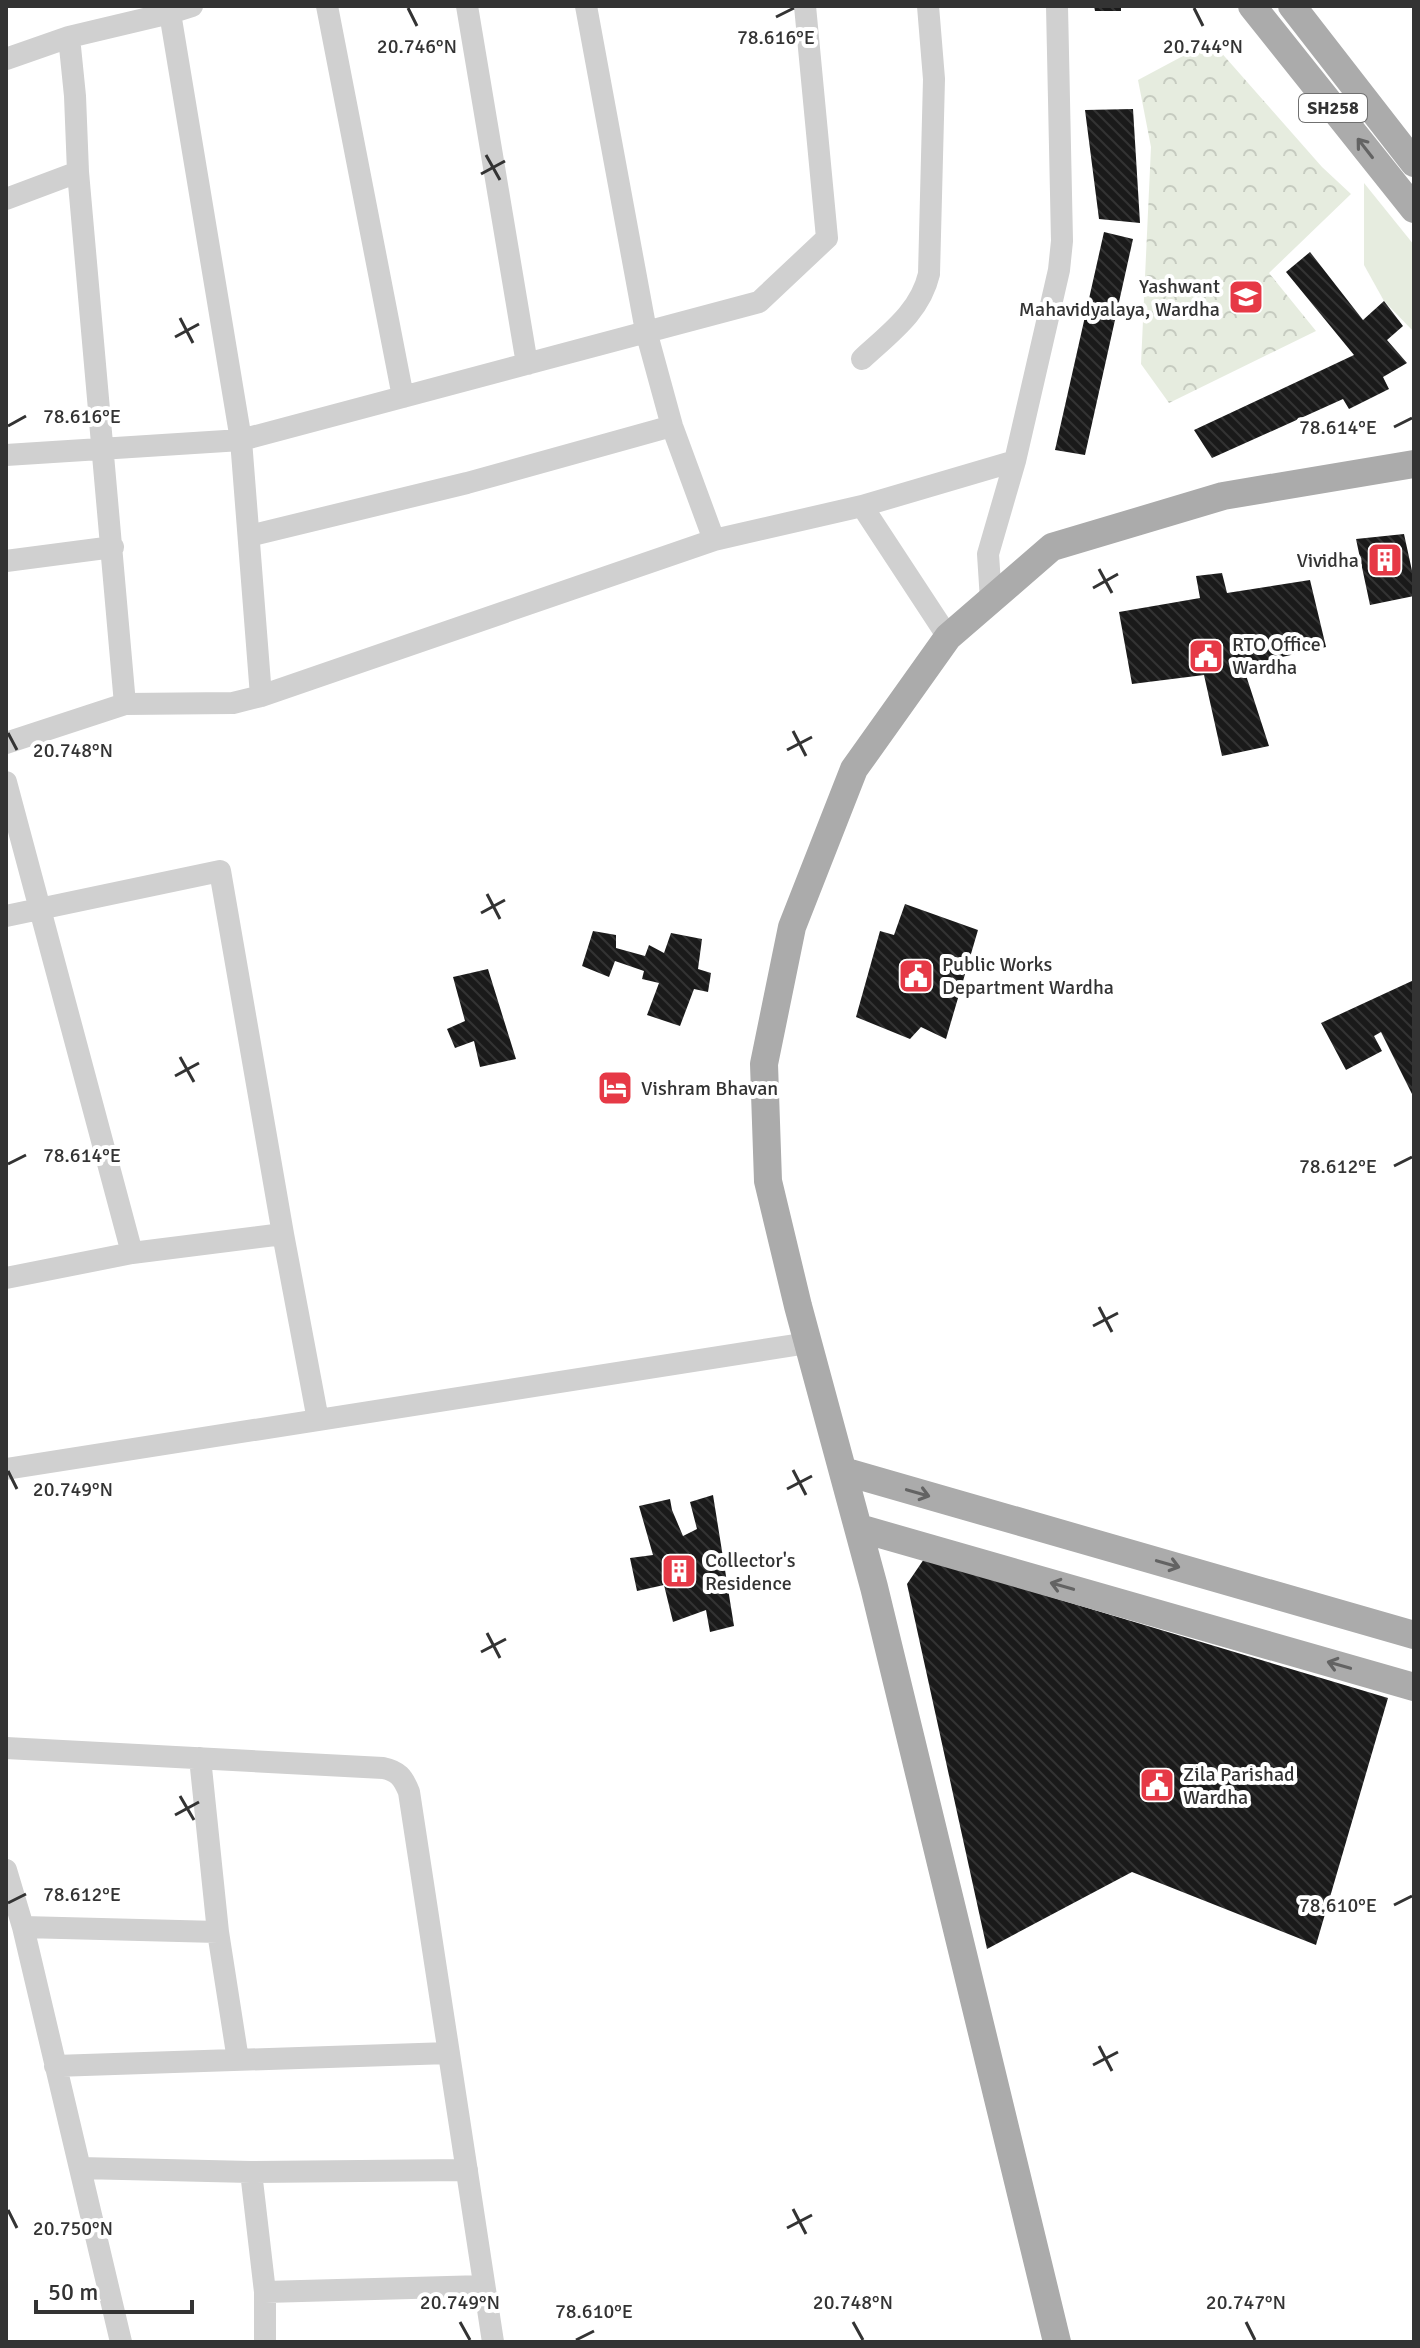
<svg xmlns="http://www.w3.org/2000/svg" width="1420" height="2348" viewBox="0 0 1420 2348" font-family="Signika,sans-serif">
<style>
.green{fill:#e6ecdf}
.forest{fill:url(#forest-crowns)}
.building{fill:url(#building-back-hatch)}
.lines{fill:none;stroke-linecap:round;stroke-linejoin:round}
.minor{stroke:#d0d0d0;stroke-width:22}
.major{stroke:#ababab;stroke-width:28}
.oneway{stroke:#636363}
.ticks{fill:none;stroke:#333;stroke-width:3}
.labels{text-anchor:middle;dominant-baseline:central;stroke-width:8;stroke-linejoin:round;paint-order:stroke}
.shield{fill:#fff;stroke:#707070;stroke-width:2}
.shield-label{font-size:18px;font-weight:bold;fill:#333}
.poi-label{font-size:20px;fill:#333;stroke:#fff;text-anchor:start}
.ticks-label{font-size:20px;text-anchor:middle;fill:#333;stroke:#fff;stroke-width:8;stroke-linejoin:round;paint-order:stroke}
</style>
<defs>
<pattern id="forest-crowns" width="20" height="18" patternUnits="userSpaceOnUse" patternTransform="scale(2)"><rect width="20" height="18" fill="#e6ecdf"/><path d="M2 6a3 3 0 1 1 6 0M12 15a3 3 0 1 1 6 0" fill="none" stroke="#c6cbc0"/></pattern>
<pattern id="building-back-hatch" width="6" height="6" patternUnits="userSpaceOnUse" patternTransform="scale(2)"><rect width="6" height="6" fill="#1a1a1a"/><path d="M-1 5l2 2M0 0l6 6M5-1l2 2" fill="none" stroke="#333"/></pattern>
</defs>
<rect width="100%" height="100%" fill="#fff"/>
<path class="green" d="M 1364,183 L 1414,245 L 1414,332 L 1384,301 L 1364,265 Z"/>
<path class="forest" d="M 1211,41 L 1322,167 L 1351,194 L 1269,273 L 1316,331 L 1169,403 L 1141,364 L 1151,147 L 1138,80 Z"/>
<path class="building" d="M 1094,6 L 1121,6 L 1121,11 L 1095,11 Z
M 1133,109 L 1140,223 L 1099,219 L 1085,110 Z
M 1104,232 L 1133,239 L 1085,455 L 1055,450 Z
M 1310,252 L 1363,320 L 1384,301 L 1403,326 L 1387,340 L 1407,363 L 1383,377 L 1389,389 L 1349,409 L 1343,399 L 1212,458 L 1194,430 L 1354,355 L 1286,272 Z
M 1404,534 L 1414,580 L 1414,596 L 1370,605 L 1356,539 Z
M 1222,573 L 1227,593 L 1310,580 L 1326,647 L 1243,666 L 1269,746 L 1222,756 L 1204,675 L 1132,684 L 1119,612 L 1200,598 L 1196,576 Z
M 905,904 L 978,930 L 946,1039 L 921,1027 L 910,1039 L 856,1017 L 880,931 L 894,935 Z
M 593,931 L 616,935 L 616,948 L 645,956 L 649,945 L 664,953 L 671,933 L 702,939 L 698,969 L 711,973 L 708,992 L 694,989 L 680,1026 L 647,1015 L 659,983 L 642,979 L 644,971 L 615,961 L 609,977 L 582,966 Z
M 488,969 L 516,1059 L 480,1067 L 474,1041 L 455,1048 L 447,1029 L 465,1021 L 453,977 Z
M 1414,980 L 1414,1098 L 1381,1032 L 1374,1036 L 1382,1051 L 1346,1070 L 1321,1023 Z
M 713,1495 L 734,1626 L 710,1632 L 706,1610 L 673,1622 L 664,1585 L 637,1591 L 630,1558 L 653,1555 L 639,1506 L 670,1499 L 672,1510 L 683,1536 L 697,1529 L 690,1502 Z
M 924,1559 L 1388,1698 L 1316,1945 L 1132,1872 L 987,1949 L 907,1584 Z"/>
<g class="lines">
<path class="minor" d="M 327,6 L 403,397
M 467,6 L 527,364
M 586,6 L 646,331 L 672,426 L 714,540
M 69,37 L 75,96 L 78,172 L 125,704
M 6,59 L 69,37 L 170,13 L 169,6
M 6,199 L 78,172
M 862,359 C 890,333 920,312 929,274 L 934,79 L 928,6
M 6,455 L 241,440 L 170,13 L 192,6
M 862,506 L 1015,461
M 249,536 L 467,483 L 672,426
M 6,561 L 113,547
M 991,600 L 988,554 L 1015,461 L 1059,270 L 1062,241 L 1057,6
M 261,696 L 241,440 L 759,302 L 827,238 L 805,6
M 6,743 L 125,704 L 233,703 L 261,696 L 714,540 L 862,506 L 948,637
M 6,782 L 132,1253 L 6,1278
M 6,916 L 220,871 L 283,1234 L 132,1253
M 283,1234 L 318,1420
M 6,1469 L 808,1343
M 6,1748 L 383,1768 C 398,1771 403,1777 409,1792 L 493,2342
M 200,1758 L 218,1932 L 238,2060
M 6,1870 L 23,1927 L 121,2342
M 23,1927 L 218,1932
M 55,2066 L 449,2053
M 80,2168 L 251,2172 L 467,2170
M 251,2172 L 265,2292 L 265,2342
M 265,2292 L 484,2286"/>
<path class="major" d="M 1252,6 L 1414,209
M 1292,6 L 1414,163
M 843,1471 L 1414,1635
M 859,1528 L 1414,1687
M 1057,2342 L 874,1587 L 798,1306 L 768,1181 L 764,1064 L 792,927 L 854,769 L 948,637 L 1052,547 L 1223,496 L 1414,464"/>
</g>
<defs><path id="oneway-shaft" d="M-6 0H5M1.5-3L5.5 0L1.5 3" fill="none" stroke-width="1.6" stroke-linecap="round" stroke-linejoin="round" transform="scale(2)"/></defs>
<g class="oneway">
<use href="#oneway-shaft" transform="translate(1365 148) rotate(-128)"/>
<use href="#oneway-shaft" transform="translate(918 1493) rotate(16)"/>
<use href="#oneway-shaft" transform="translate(1168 1564) rotate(16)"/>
<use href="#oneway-shaft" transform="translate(1062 1586) rotate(-164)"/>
<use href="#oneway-shaft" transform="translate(1339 1665) rotate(-164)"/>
</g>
<path class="ticks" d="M 408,8 L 417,26M 1194,8 L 1203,26M 776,17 L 794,8M 486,155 L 500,180M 481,174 L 505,161M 180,318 L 193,343M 175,337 L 199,324M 8,426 L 26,416M 1394,427 L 1412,418M 1099,569 L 1112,593M 1093,588 L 1118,574M 793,731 L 806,756M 8,733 L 17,750M 787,750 L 812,737M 487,894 L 500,919M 481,913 L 505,900M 180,1057 L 194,1082M 175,1076 L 199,1063M 8,1164 L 26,1155M 1394,1166 L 1412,1157M 1099,1307 L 1112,1332M 1093,1326 L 1118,1313M 793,1470 L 806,1495M 8,1471 L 17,1489M 787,1489 L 812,1476M 487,1633 L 500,1658M 481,1652 L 506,1639M 180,1796 L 194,1820M 175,1815 L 199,1802M 8,1903 L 26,1894M 1394,1905 L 1412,1896M 1099,2046 L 1112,2071M 1093,2065 L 1118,2052M 793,2209 L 806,2234M 8,2210 L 17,2228M 787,2228 L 812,2215M 460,2322 L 470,2340M 853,2322 L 863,2340M 1246,2322 L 1255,2340M 576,2340 L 594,2331"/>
<defs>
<symbol id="university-square" viewBox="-11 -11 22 22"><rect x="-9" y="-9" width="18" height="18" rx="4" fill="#e63946" stroke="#fff"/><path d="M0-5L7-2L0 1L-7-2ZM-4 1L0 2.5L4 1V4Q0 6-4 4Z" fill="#fff"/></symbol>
<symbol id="building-square" viewBox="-11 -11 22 22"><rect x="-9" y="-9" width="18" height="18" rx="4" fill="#e63946" stroke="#fff"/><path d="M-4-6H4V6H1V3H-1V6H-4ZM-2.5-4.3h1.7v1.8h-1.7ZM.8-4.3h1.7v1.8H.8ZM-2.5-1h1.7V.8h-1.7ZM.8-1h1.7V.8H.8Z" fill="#fff"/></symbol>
<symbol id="civic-square" viewBox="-11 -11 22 22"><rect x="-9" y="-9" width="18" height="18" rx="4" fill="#e63946" stroke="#fff"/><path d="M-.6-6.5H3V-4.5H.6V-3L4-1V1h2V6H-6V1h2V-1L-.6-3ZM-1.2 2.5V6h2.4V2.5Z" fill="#fff"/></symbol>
<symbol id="hotel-square" viewBox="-11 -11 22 22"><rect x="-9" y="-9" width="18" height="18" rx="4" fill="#e63946" stroke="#fff"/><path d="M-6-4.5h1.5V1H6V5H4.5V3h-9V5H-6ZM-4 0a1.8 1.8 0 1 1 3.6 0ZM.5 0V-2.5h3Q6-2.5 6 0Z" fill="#fff"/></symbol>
</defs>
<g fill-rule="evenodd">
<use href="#university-square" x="1226" y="277" width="40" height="40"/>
<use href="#building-square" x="1365" y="540" width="40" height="40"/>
<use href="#civic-square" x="1186" y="636" width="40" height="40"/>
<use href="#civic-square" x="896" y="956" width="40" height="40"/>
<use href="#hotel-square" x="595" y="1068" width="40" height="40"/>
<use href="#building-square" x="659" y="1551" width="40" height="40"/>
<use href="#civic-square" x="1137" y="1765" width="40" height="40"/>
</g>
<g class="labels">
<rect class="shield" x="1299" y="94" width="68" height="28" rx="6"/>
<g class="shield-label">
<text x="1333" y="108">SH258</text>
</g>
<g class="poi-label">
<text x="1220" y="286" text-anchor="end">Yashwant<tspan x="1220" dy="23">Mahavidyalaya, Wardha</tspan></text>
<text x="1359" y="560" text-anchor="end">Vividha</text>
<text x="1232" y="644">RTO Office<tspan x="1232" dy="23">Wardha</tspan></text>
<text x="942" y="964">Public Works<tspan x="942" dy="23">Department Wardha</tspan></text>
<text x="641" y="1088">Vishram Bhavan</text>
<text x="705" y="1560">Collector's<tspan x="705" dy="23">Residence</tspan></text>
<text x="1183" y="1774">Zila Parishad<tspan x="1183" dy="23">Wardha</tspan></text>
</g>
</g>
<g class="ticks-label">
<text x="776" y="44">78.616°E</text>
<text x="1203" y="53">20.744°N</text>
<text x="417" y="53">20.746°N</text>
<text x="82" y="423">78.616°E</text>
<text x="1338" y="434">78.614°E</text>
<text x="73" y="757">20.748°N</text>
<text x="82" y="1162">78.614°E</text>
<text x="1338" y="1173">78.612°E</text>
<text x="73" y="1496">20.749°N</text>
<text x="82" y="1901">78.612°E</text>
<text x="1338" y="1912">78.610°E</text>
<text x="73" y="2235">20.750°N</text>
<text x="460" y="2309">20.749°N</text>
<text x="853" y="2309">20.748°N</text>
<text x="1246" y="2309">20.747°N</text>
<text x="594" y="2318">78.610°E</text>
</g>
<rect width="1420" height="2348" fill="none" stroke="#333333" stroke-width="16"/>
<path d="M36 2300v12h156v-12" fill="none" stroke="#333333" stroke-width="4"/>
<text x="48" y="2300" font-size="24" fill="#333333" stroke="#ffffff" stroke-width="6" paint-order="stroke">50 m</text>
</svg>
